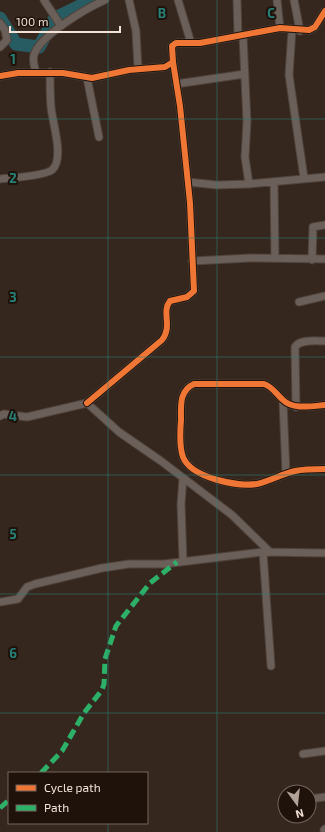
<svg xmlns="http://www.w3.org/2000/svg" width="325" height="832" viewBox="0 0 325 832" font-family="'Exo 2',sans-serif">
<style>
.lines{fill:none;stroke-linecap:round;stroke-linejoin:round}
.river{stroke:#275c62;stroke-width:13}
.minor-casing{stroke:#4f433b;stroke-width:9}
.minor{stroke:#6b5f59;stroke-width:7}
.quiet{stroke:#2db169;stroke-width:5;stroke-dasharray:10 5;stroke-linecap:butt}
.cycleway-casing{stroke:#1e120a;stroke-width:8}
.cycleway{stroke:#f07635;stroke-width:6}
.grid{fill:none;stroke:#268178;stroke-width:1;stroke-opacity:0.55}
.grid-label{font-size:13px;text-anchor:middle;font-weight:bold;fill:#268178;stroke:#1e120a;stroke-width:4;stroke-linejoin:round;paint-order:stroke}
</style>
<rect width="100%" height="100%" fill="#36271e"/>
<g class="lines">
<path class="river" d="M 0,18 L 16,44 L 39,47 L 55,18 L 92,0"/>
<defs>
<path id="minor" d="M 44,0 L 61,26
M 129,0 L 136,31 L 138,69
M 178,0 L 191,43
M 237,0 L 238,36
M 277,0 L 280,28
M 294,0 L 300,31
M 0,23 L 5,30 L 7,40 L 0,47
M 292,30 L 289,75 L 304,178
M 243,36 L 247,122 L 245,157 L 249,184
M 36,73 C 35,67 32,61 34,55 C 40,35 87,8 105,0
M 0,76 L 18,73 L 63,73 L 92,78 L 129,70 L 165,67 L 173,62 L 172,46 L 176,43 L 200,43 L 280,28 L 309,30 L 315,27 L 325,11
M 87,78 L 99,137
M 176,84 L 245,74
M 0,179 C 11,178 44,176 52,170 C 65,159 52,121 51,107 C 50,95 50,84 50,72
M 188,182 L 217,185 L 249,184 L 325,177
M 274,182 L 275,258
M 312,260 L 313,227 L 325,225
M 192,261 L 251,258 L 325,259
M 299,302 L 325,296
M 283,401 L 286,474
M 87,403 L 162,340 C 173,326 161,312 170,301 L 187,297 L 194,291 L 190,203 L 180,106 L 173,62
M 325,405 C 312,406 293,410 283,400 C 276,394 273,387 264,384 L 194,384 C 179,391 181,405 181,420 C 180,432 179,446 183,457 C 191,478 238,487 257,484 C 270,481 282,474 295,471 C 304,469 315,469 325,469
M 296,407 L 295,347 C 300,339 316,341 325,341
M 0,416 L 4,414 L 27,417 L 87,403 L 119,432 L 161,461 L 232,515 L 270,552
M 183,478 L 181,504 L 183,561
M 263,552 L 271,666
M 0,602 L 18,599 L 27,587 L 35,584 L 102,568 L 129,564 L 164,564 L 263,552 L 325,553
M 303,754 L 325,751
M 309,799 L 325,797
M 324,830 L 325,829"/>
</defs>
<use href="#minor" class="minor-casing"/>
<use href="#minor" class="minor"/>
<path class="quiet" d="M 41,773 L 62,751 L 84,713 L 102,690 L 104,684 L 105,659 L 116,626 L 150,583 L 177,562
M 0,808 L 9,800"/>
<defs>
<path id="cycleway" d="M 0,76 L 18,73 L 63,73 L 92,78 L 129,70 L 165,67 L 173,62 L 172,46 L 176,43 L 200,43 L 280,28 L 309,30 L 315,27 L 325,11
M 87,403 L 162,340 C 173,326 161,312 170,301 L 187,297 L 194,291 L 190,203 L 180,106 L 173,62
M 325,405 C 312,406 293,410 283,400 C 276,394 273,387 264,384 L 194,384 C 179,391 181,405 181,420 C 180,432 179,446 183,457 C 191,478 238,487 257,484 C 270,481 282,474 295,471 C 304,469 315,469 325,469"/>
</defs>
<use href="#cycleway" class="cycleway-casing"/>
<use href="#cycleway" class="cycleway"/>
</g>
<path class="grid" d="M 108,0 L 108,773M 217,0 L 217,832M 0,119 L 325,119M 0,238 L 325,238M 0,357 L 325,357M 0,475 L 325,475M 0,594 L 325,594M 0,713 L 325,713M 108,823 L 108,832"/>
<g class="grid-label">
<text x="162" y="18">B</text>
<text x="271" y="18">C</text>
<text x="13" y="64">1</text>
<text x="13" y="183">2</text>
<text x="13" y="302">3</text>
<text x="13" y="421">4</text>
<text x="13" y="539">5</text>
<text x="13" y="658">6</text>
</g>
<rect x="8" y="772" width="140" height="52" fill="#1e120a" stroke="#74655c"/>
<rect x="16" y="785" width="20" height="6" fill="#f07635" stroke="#74655c"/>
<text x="44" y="792" font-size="12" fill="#f4e2d7">Cycle path</text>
<rect x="16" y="805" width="20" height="6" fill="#2db169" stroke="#74655c"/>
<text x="44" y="812" font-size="12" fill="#f4e2d7">Path</text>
<g transform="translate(297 804) rotate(165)"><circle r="19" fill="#1e120a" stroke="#74655c"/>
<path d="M0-3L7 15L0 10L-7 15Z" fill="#b2a196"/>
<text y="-6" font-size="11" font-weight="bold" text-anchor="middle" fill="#f4e2d7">N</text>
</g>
<path d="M10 26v6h110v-6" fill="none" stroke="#f4e2d7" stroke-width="2"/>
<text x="16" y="26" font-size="12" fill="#f4e2d7" stroke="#1e120a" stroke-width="3" paint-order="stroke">100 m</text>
</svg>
